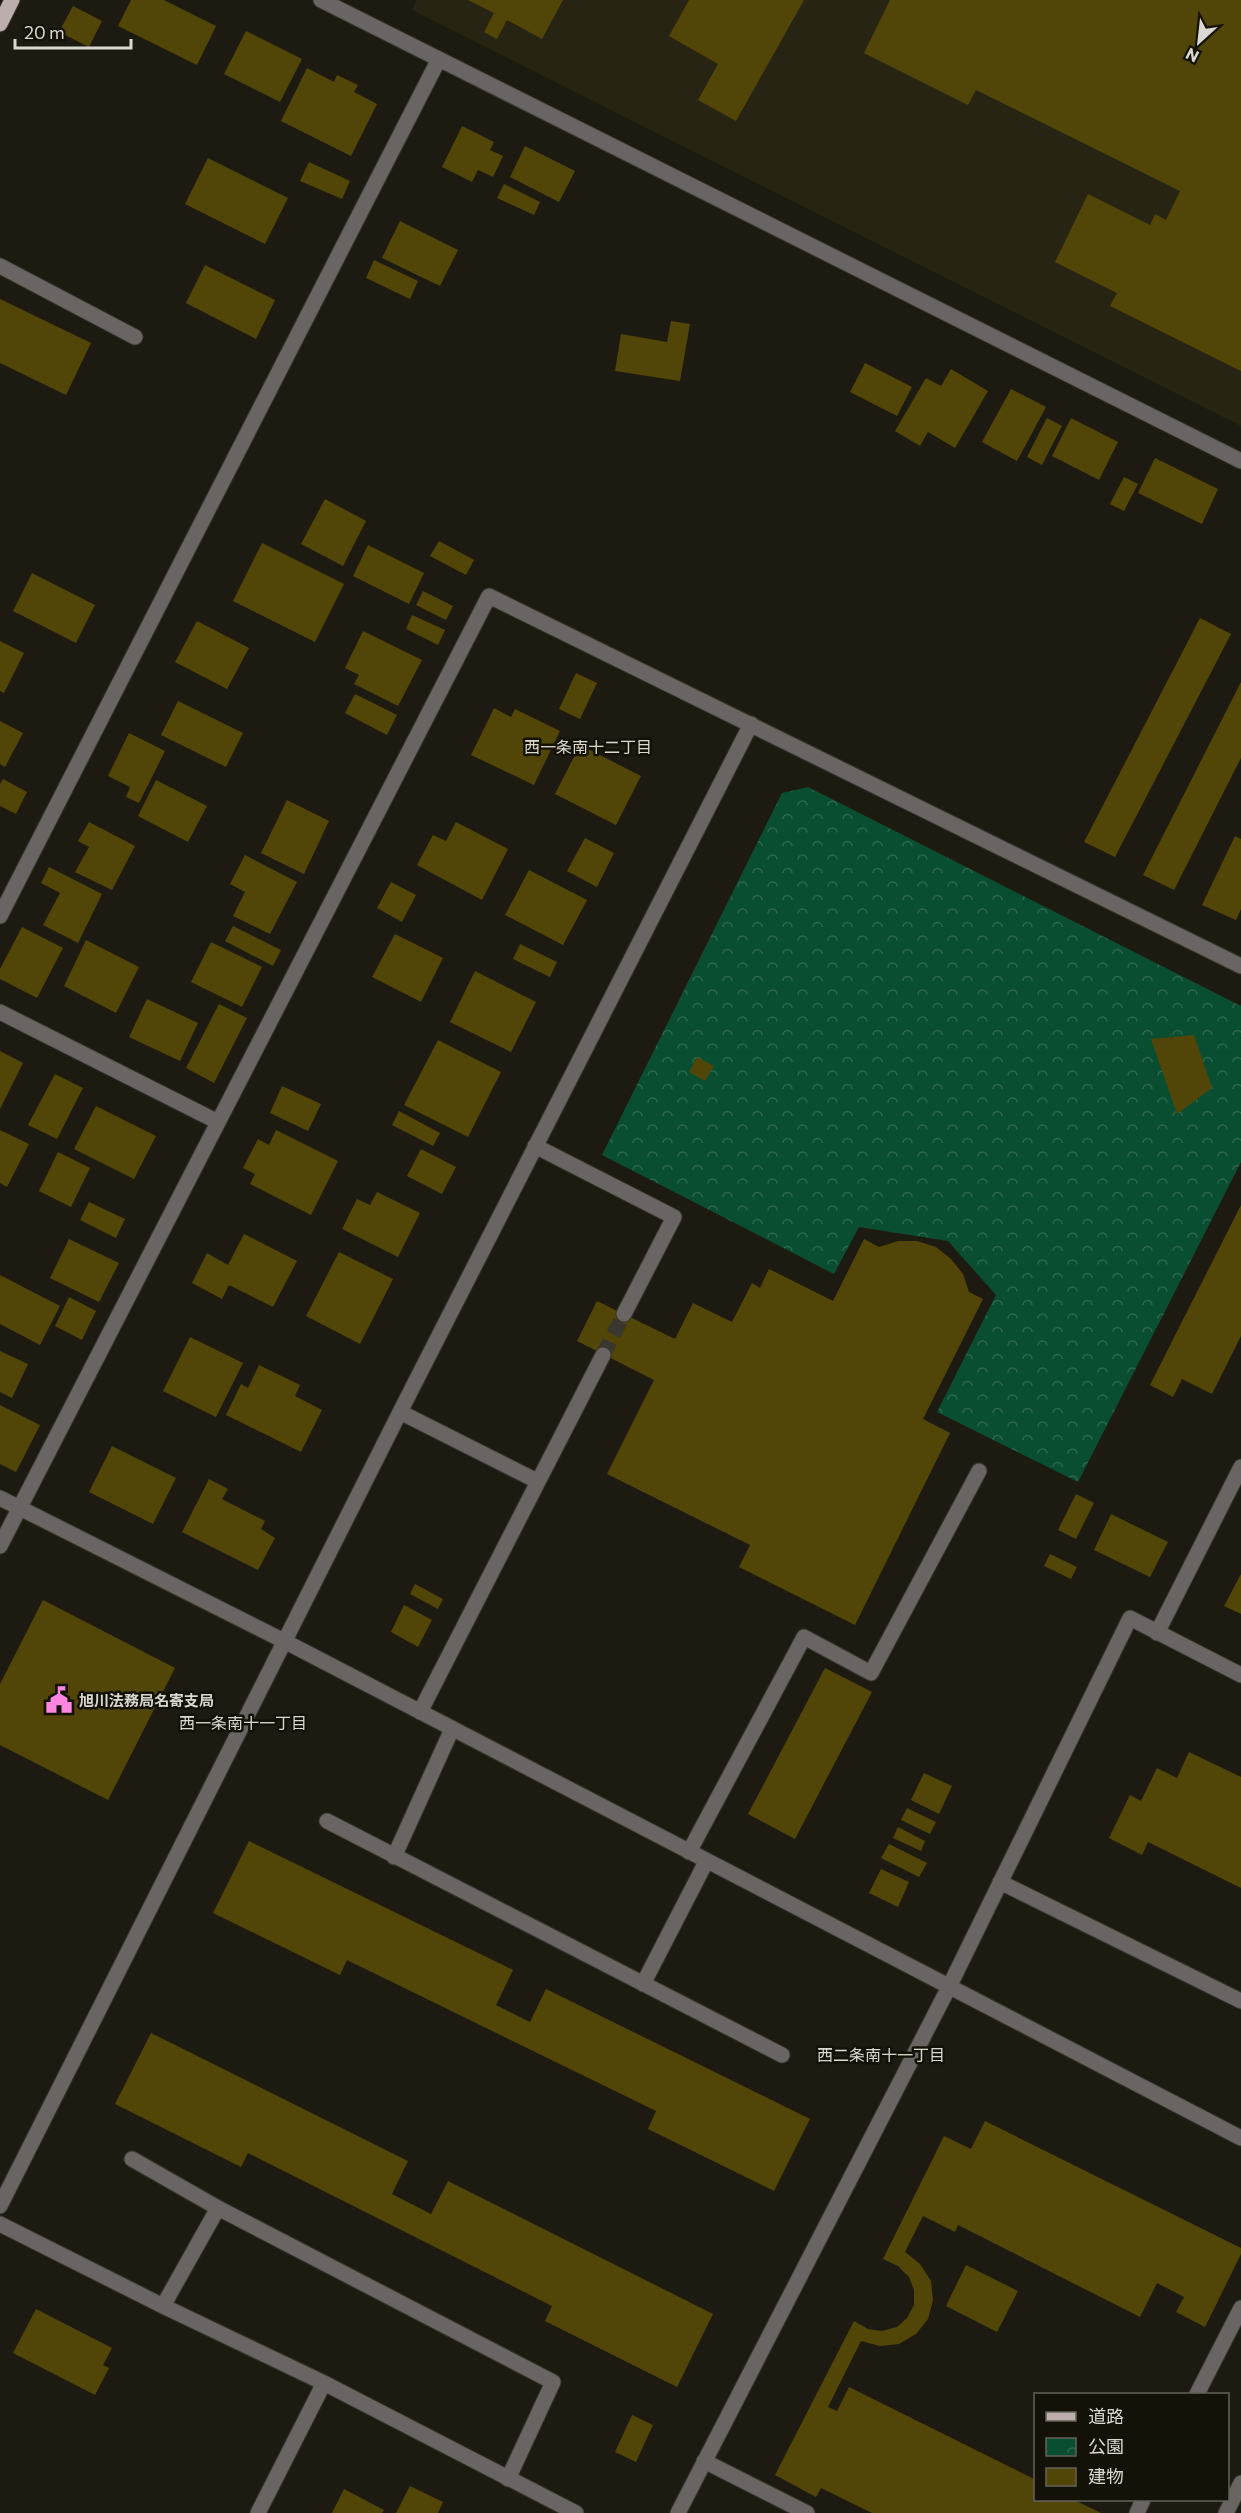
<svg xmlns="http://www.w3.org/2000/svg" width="1241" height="2513" viewBox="0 0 1241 2513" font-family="Commissioner,'Noto Sans JP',sans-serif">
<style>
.built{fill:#282414}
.park{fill:url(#park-crowns)}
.building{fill:#514607}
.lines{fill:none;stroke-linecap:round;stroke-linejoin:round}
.minor-tunnel{stroke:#39372e;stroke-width:15;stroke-dasharray:15 8;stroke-linecap:butt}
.minor-casing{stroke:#37352c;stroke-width:17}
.major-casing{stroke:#37352c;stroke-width:17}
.minor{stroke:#6a6463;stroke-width:15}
.major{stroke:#bbaeac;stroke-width:15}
.labels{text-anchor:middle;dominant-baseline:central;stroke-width:5;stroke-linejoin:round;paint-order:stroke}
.poi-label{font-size:15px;font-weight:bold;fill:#dad8d2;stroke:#141208;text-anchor:start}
.neighbourhood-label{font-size:16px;fill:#dcd9cb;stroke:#141208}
</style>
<defs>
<pattern id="park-crowns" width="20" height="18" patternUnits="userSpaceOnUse" patternTransform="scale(1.5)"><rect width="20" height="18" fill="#0a4e32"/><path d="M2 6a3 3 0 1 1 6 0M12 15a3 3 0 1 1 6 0" fill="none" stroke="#2d674f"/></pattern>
</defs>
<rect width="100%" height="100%" fill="#1d1b11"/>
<path class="built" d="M 417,0 L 1241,0 L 1241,426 L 412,10 Z"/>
<path class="park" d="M 808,787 L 1241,1006 L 1241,1162 L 1078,1482 L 937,1412 L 996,1295 L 948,1241 L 859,1227 L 834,1274 L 602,1155 L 782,793 Z"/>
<path class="building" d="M 131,0 L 164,0 L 216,26 L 197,65 L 118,26 Z
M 468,0 L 563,0 L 542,39 L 507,20 L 497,39 L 484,32 L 494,13 Z
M 689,0 L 804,0 L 736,121 L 698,100 L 718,64 L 669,36 Z
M 890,0 L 1241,0 L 1241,371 L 1110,306 L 1117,293 L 1055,262 L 1088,194 L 1150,225 L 1155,214 L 1166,220 L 1180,191 L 976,90 L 968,105 L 864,53 Z
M 73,6 L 102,21 L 89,47 L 59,32 Z
M 246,31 L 302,59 L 280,102 L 224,74 Z
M 307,68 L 334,82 L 337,75 L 358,85 L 354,92 L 377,104 L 351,156 L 281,121 Z
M 462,126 L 494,142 L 490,150 L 503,156 L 493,177 L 478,170 L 472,182 L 442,167 Z
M 525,146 L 575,171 L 559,202 L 510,177 Z
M 208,158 L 288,198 L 265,244 L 185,204 Z
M 309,162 L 350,181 L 342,199 L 300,181 Z
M 504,184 L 540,202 L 534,215 L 497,198 Z
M 400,221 L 458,250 L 440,286 L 382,258 Z
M 374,260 L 418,281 L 410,299 L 366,278 Z
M 205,265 L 275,300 L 256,339 L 186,303 Z
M 0,299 L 91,343 L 66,395 L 0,363 Z
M 671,321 L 690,324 L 680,381 L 615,371 L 621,334 L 667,342 Z
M 865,363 L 912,387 L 897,416 L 850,392 Z
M 951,369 L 988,391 L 955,448 L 928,432 L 920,446 L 895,431 L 926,378 L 941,386 Z
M 1011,389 L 1046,407 L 1017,461 L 982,442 Z
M 1047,418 L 1062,426 L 1042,465 L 1027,457 Z
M 1071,418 L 1118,442 L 1099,480 L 1052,456 Z
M 1155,458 L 1218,489 L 1202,524 L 1138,493 Z
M 1124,477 L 1138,484 L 1124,511 L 1110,504 Z
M 325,499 L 366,521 L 343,566 L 301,544 Z
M 439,541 L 474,560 L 466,575 L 430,556 Z
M 262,543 L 344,584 L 315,642 L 233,601 Z
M 368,545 L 424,573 L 409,604 L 353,576 Z
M 32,573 L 95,605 L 76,643 L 13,611 Z
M 423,591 L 453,606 L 446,620 L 416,605 Z
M 412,615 L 445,630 L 438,645 L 406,629 Z
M 1200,618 L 1231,634 L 1115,857 L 1084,842 Z
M 197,621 L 249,648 L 227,689 L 175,662 Z
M 363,631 L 422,660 L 398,706 L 354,684 L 359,675 L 345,668 Z
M 0,641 L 24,653 L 4,693 L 0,691 Z
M 576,673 L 597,683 L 580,719 L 559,709 Z
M 1241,682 L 1241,758 L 1174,890 L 1143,875 Z
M 355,694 L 397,715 L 387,735 L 345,713 Z
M 178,701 L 243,733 L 226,767 L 161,735 Z
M 494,708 L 511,717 L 515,709 L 560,731 L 534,785 L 471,755 Z
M 0,721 L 23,733 L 5,767 L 0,764 Z
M 129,733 L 165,751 L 139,803 L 126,797 L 130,787 L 108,776 Z
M 580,745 L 641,776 L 616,825 L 555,794 Z
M 3,779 L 27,792 L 16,814 L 0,806 L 0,784 Z
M 156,780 L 207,806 L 188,842 L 138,816 Z
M 287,800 L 329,821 L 304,874 L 261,853 Z
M 89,822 L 135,846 L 112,890 L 75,872 L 89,847 L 78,841 Z
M 456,822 L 508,849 L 482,900 L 417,865 L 433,835 L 446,841 Z
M 1235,836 L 1241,839 L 1241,909 L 1236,920 L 1202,905 Z
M 585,838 L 614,853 L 597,887 L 567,871 Z
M 245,855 L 297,882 L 270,934 L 233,916 L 245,892 L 230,884 Z
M 49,867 L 102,894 L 78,943 L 43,925 L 60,893 L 41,883 Z
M 529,870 L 587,900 L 563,945 L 505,915 Z
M 391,882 L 416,895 L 402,922 L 377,908 Z
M 233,926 L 281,950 L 273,966 L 225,941 Z
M 22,927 L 63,948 L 37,998 L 0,979 L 0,969 Z
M 395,934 L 443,958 L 421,1002 L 372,977 Z
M 86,940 L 139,967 L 116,1013 L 64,986 Z
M 211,942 L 262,967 L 242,1007 L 191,982 Z
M 520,944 L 557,962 L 550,977 L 513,959 Z
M 475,971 L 536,1002 L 511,1052 L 450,1022 Z
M 147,999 L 198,1023 L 180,1061 L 129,1037 Z
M 219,1004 L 247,1018 L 214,1083 L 186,1068 Z
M 1194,1035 L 1212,1088 L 1177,1114 L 1151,1039 Z
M 438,1040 L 501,1072 L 468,1137 L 404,1105 Z
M 0,1051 L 23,1063 L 0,1109 Z
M 697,1057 L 714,1066 L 705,1081 L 689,1072 Z
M 55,1074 L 83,1088 L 57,1139 L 28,1125 Z
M 282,1086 L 321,1104 L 308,1131 L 270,1113 Z
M 96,1106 L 156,1136 L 134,1179 L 74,1149 Z
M 399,1111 L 440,1133 L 433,1146 L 392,1125 Z
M 0,1130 L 29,1144 L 7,1187 L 0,1183 Z
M 276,1130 L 338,1161 L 311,1215 L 250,1184 L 255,1174 L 243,1168 L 258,1139 L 269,1145 Z
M 421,1149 L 456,1167 L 442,1194 L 407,1176 Z
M 58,1152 L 90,1168 L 71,1207 L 39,1191 Z
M 377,1192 L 420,1213 L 398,1257 L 342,1229 L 357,1199 L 370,1205 Z
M 89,1202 L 125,1219 L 116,1238 L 80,1220 Z
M 1241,1205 L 1241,1336 L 1212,1394 L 1182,1379 L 1173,1397 L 1150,1385 Z
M 244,1234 L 297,1261 L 273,1307 L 229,1285 L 222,1299 L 192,1283 L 207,1253 L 228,1265 Z
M 69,1239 L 119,1263 L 99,1302 L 50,1278 Z
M 864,1239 L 879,1247 L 898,1241 L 917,1241 L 936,1247 L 951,1259 L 963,1274 L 969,1292 L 983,1299 L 923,1419 L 950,1433 L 855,1625 L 739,1567 L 750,1545 L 607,1474 L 654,1380 L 577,1341 L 597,1301 L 675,1339 L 693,1303 L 732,1322 L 752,1283 L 760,1288 L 769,1269 L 833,1301 Z
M 339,1252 L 393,1279 L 360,1344 L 306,1316 Z
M 0,1275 L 60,1306 L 40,1345 L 0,1324 Z
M 69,1297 L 96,1311 L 82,1340 L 55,1326 Z
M 190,1337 L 243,1363 L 216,1417 L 163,1391 Z
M 0,1351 L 28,1364 L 12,1398 L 0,1392 Z
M 259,1365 L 300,1385 L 295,1396 L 322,1410 L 301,1452 L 226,1415 L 241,1384 L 248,1388 Z
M 0,1405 L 40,1425 L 16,1472 L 0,1464 Z
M 112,1446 L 176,1478 L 153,1524 L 89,1492 Z
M 209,1479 L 228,1489 L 222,1499 L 265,1521 L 261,1529 L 275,1538 L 258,1570 L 182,1532 Z
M 1076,1494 L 1094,1503 L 1076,1539 L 1058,1530 Z
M 1111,1514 L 1168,1542 L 1150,1577 L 1094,1550 Z
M 1050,1554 L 1077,1567 L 1071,1579 L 1044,1566 Z
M 1241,1574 L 1241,1614 L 1224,1606 Z
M 415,1584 L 443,1599 L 438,1609 L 410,1594 Z
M 43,1600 L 175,1668 L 108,1800 L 0,1745 L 0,1684 Z
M 404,1605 L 432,1620 L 418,1647 L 391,1632 Z
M 825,1668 L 872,1692 L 795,1839 L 748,1814 Z
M 1189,1752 L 1241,1777 L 1241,1888 L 1148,1842 L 1142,1855 L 1109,1838 L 1130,1795 L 1141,1801 L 1157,1768 L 1177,1778 Z
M 924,1773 L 952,1786 L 939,1814 L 911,1800 Z
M 907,1808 L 936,1822 L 930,1834 L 901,1820 Z
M 898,1827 L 925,1841 L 921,1851 L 893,1838 Z
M 249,1841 L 513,1970 L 496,2005 L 530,2022 L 546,1989 L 810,2119 L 774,2191 L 648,2129 L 656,2111 L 347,1960 L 340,1975 L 213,1913 Z
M 889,1844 L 927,1863 L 919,1877 L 881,1858 Z
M 881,1869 L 909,1882 L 898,1907 L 869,1893 Z
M 151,2033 L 408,2161 L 392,2194 L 431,2214 L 448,2181 L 713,2314 L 677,2387 L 545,2321 L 552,2306 L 248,2153 L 241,2167 L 115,2104 Z
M 985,2121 L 1241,2248 L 1241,2254 L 1205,2327 L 1176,2312 L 1184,2297 L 1157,2283 L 1140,2317 L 958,2225 L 955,2232 L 923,2216 L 905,2252 L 920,2264 L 931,2281 L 933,2300 L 928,2319 L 916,2334 L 899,2344 L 880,2346 L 861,2341 L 828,2407 L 837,2411 L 849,2387 L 1036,2480 L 1036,2500 L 1074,2500 L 1101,2513 L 872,2513 L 821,2488 L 816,2497 L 775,2475 L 854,2321 L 868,2329 L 882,2331 L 897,2327 L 907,2318 L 914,2305 L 914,2290 L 909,2277 L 898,2266 L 883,2259 L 944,2136 L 971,2149 Z
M 966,2265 L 1018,2291 L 997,2332 L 946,2306 Z
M 36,2309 L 112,2348 L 103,2365 L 109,2368 L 95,2395 L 13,2353 Z
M 632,2415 L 653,2425 L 636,2462 L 615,2452 Z
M 410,2486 L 443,2502 L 438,2513 L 396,2513 Z
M 344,2489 L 384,2510 L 382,2513 L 332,2513 Z"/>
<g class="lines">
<path class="minor-tunnel" d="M 603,1355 L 624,1314"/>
<defs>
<path id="minor" d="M 321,0 L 1241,461
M 0,266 L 135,337
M 0,916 L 439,59
M 0,1012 L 218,1122
M 535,1146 L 674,1217 L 624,1314
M 400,1412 L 537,1481
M 0,1498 L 284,1641 L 1241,2138
M 0,1546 L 489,596 L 1241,966
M 1157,1633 L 1241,1467
M 420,1712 L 603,1355
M 327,1821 L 782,2055
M 689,1852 L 804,1637 L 871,1673 L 979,1471
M 394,1857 L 452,1729
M 1000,1882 L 1241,2001
M 643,1984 L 706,1862
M 132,2159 L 218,2208
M 0,2206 L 400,1412 L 751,724
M 0,2224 L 163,2306 L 324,2383 L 576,2513
M 163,2306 L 218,2208 L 553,2382 L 508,2479
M 1197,2394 L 1241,2308
M 704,2461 L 807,2513
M 258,2513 L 324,2383
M 678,2513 L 949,1987 L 1130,1618 L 1241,1675
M 1137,2513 L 1143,2500
M 1226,2513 L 1241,2483"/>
<path id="major" d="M 0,24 L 12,0"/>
</defs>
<use href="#minor" class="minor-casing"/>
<use href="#major" class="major-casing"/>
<use href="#minor" class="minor"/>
<use href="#major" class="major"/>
</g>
<defs>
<symbol id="civic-bare" viewBox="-9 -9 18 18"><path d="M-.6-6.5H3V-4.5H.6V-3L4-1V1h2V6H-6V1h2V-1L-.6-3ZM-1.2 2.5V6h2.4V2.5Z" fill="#fe86e1" stroke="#141208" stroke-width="2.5" paint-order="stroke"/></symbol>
</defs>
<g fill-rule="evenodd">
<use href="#civic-bare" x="40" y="1681" width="38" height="38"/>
</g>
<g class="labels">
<g class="poi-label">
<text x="79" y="1700">旭川法務局名寄支局</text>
</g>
<g class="neighbourhood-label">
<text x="588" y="746">西一条南十二丁目</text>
<text x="243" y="1722">西一条南十一丁目</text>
<text x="881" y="2054">西二条南十一丁目</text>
</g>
</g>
<rect x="1034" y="2393" width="195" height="108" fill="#141208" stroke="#636159" stroke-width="1.5"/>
<rect x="1046" y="2412" width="30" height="9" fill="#bbaeac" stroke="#636159" stroke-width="1.5"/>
<text x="1088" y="2423" font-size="18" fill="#dad8d2">道路</text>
<rect x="1046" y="2438" width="30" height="18" fill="url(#park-crowns)" stroke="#636159" stroke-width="1.5"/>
<text x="1088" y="2453" font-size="18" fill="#dad8d2">公園</text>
<rect x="1046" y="2468" width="30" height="18" fill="#514607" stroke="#636159" stroke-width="1.5"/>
<text x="1088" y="2483" font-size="18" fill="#dad8d2">建物</text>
<g transform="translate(1199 42) rotate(207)" stroke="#141208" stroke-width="4.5" paint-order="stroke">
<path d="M0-4.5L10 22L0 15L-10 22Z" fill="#dad8d2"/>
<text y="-9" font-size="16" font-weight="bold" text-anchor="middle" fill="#dad8d2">N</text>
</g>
<path d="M15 39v9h116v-9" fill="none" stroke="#dad8d2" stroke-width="3"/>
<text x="24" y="39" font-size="18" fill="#dad8d2" stroke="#141208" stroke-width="4.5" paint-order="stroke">20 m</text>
</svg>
